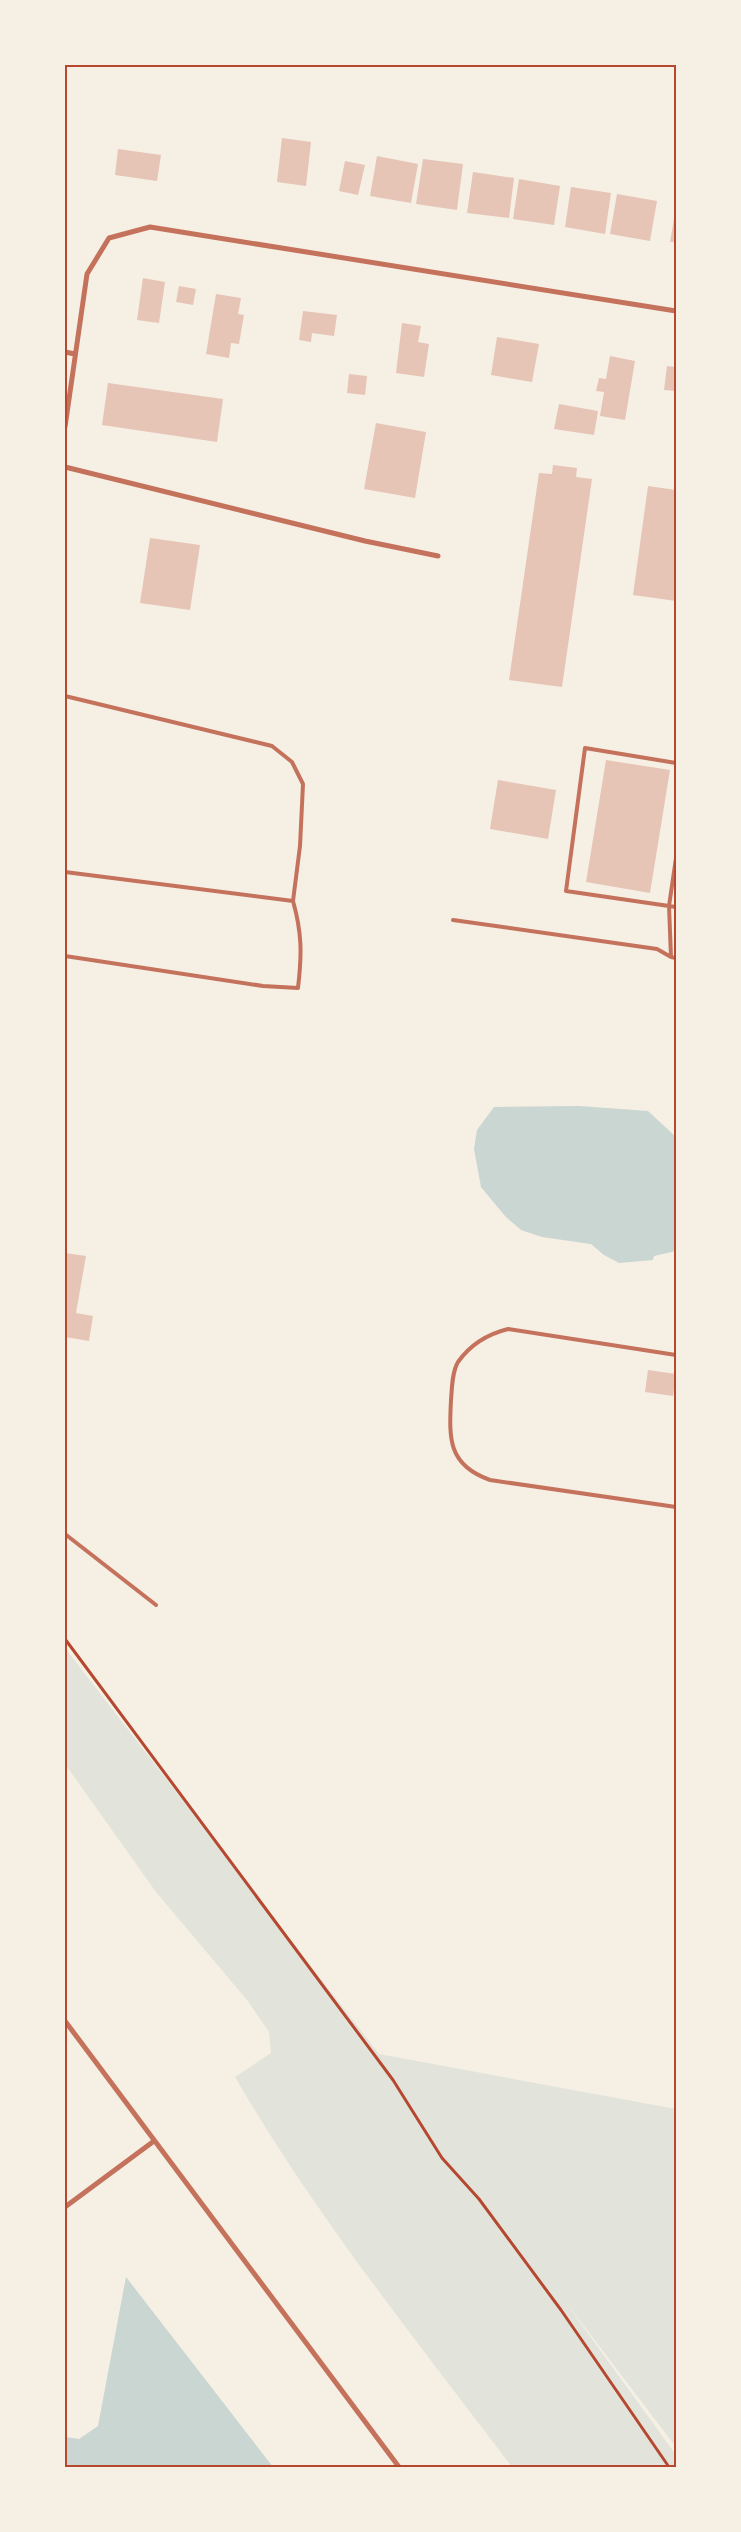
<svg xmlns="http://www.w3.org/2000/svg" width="741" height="2532" viewBox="0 0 741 2532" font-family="Arial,sans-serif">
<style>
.green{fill:#e2e4dc}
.water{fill:#c9d6d2}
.building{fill:#e6c5b7}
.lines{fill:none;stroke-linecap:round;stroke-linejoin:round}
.path{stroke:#b5482f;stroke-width:3}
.service{stroke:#c5725c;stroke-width:4}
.minor{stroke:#c5725c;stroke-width:5}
.neatline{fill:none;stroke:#b5482f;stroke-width:2}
</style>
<rect width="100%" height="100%" fill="#f6efe4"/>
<path class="green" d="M 65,1648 L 379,2054 L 676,2109 L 676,2447 L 564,2300 L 676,2455 L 676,2467 L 512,2467 C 416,2340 315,2215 235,2077 L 271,2053 L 269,2032 L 247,2000 L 156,1892 L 65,1764 Z"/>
<path class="water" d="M 579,1106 L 648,1111 L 676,1137 L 676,1251 L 654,1256 L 653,1260 L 619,1263 L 604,1255 L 591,1244 L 542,1237 L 521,1230 L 505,1216 L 481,1187 L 474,1149 L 477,1130 L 494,1107 Z
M 126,2277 L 273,2467 L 65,2467 L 65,2437 L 79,2439 L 98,2426 Z"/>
<path class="building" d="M 282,138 L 311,142 L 306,186 L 277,182 Z
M 118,149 L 161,155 L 157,181 L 115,175 Z
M 377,156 L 418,164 L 411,203 L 370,196 Z
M 423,159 L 463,164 L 457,210 L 416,204 Z
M 345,161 L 365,165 L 358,195 L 339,191 Z
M 473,172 L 514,178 L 509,218 L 467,213 Z
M 519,179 L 560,186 L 554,225 L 513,219 Z
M 571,187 L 611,193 L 605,234 L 565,227 Z
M 617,194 L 657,201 L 650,241 L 610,234 Z
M 675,213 L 676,214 L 676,242 L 670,242 Z
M 143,278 L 165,282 L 159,323 L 137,320 Z
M 179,286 L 196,289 L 193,305 L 176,302 Z
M 216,294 L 241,298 L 238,314 L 244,315 L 239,344 L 231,343 L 229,358 L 206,354 Z
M 303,311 L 337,315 L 334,336 L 312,333 L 311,342 L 299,340 Z
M 402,323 L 421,326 L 418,342 L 429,344 L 424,377 L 396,373 Z
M 497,337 L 539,344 L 532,382 L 491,375 Z
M 610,356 L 635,361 L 625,420 L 600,416 L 604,392 L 596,391 L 599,378 L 606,379 Z
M 667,366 L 676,367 L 676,391 L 664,390 Z
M 349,374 L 367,376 L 365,395 L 347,393 Z
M 108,383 L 223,399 L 217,442 L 102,425 Z
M 559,404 L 598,411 L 594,435 L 554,429 Z
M 376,423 L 426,432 L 415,498 L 364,489 Z
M 553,465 L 577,468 L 576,477 L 592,479 L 562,687 L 509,680 L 539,473 L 552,474 Z
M 648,486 L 676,490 L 676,601 L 633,595 Z
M 150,538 L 200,545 L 190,610 L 140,603 Z
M 606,760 L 670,770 L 650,893 L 586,882 Z
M 498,780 L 556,790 L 548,839 L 490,829 Z
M 65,1253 L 86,1256 L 76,1313 L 93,1316 L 89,1341 L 65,1337 Z
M 648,1370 L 676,1374 L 673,1396 L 645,1392 Z"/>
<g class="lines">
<path class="path" d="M 65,1639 L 393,2080 L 442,2158 L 479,2199 L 561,2310 L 669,2467"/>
<path class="service" d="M 65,696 L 272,746 L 292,762 L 303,784 L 300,846 L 293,901 L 65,872
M 676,763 L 585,748 L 566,891 L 669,906 L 671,957 L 676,958
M 676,858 L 669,906 L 676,907
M 453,920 L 657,949 L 671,957
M 65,956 L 263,986 L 298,988 C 302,954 302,933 293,901
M 676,1355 L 508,1329 C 488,1334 470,1345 458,1362 C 452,1372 452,1388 451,1400 C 449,1439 448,1465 490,1480 L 676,1507
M 65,1534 L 156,1605"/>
<path class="minor" d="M 65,352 L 75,354
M 65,427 L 87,274 L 109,238 L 150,227 L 676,311
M 65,467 L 365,541 L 438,556
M 65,2021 L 399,2467
M 65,2207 L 154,2141"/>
</g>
<rect width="741" height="2532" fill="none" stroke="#f6efe4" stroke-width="132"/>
<rect x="66" y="66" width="609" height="2400" class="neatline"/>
</svg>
